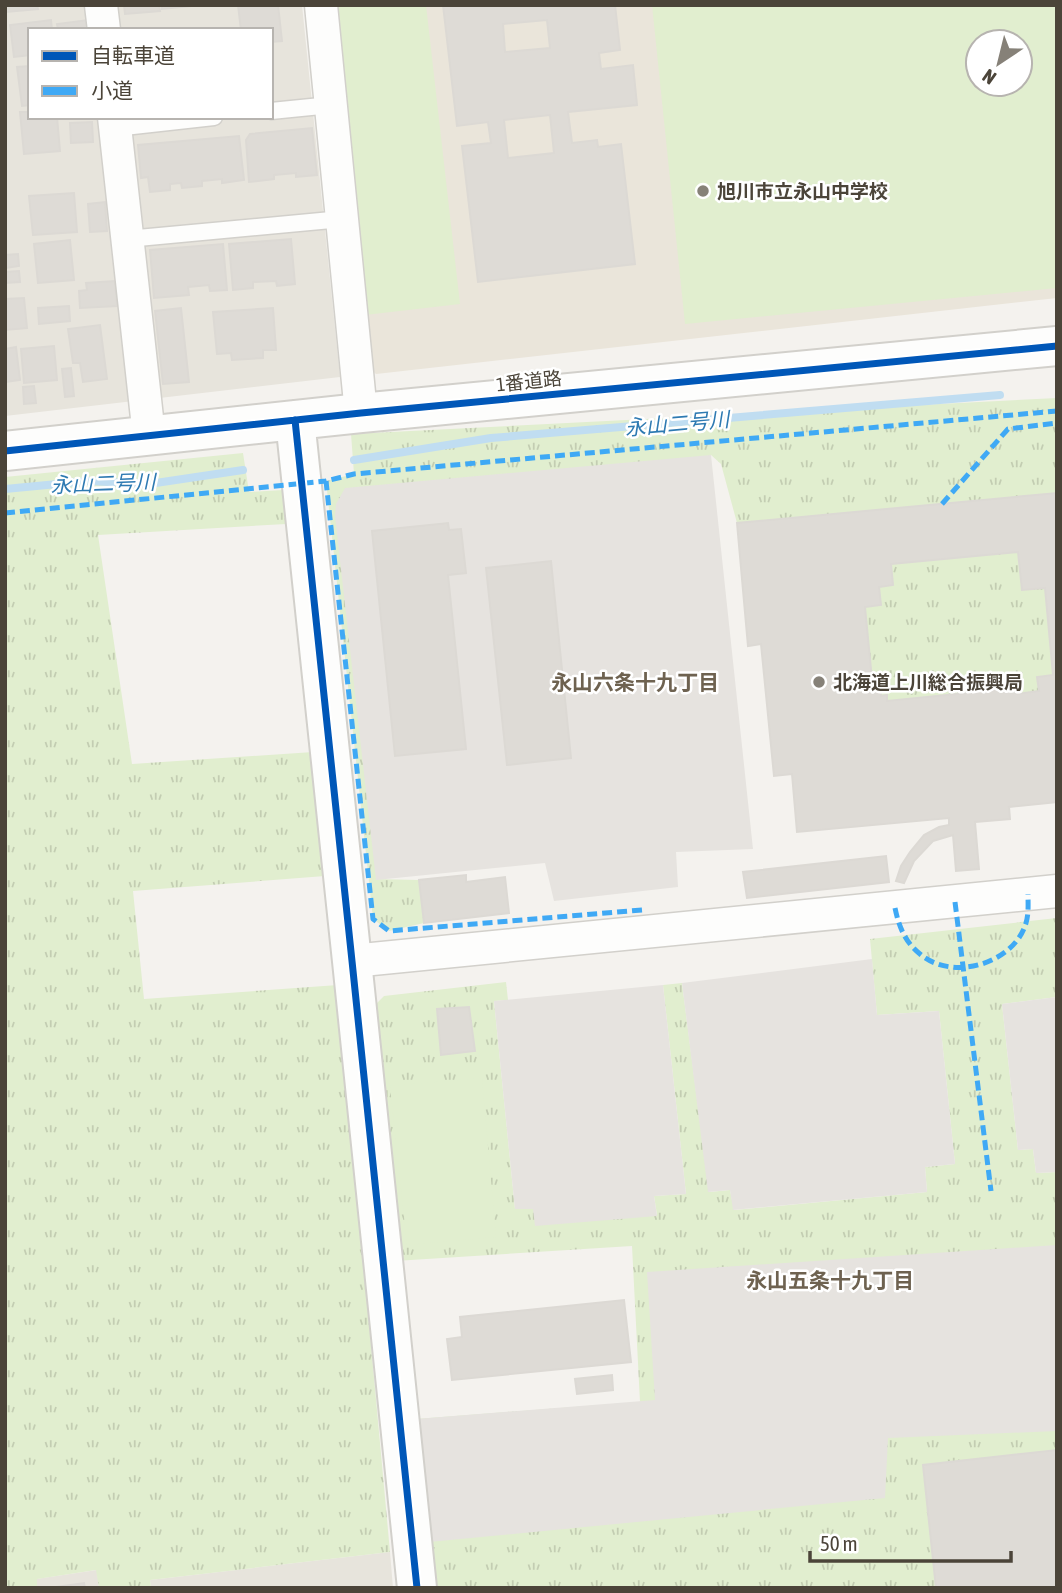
<svg xmlns="http://www.w3.org/2000/svg" width="1062" height="1593" viewBox="0 0 1062 1593" font-family="'Asap Condensed','Noto Sans JP',sans-serif">
<style>
.residential{fill:#e7e4dc;fill-rule:evenodd}
.education{fill:#eae5da;fill-rule:evenodd}
.grass{fill:url(#grass-tufts)}
.park{fill:#e1eecf;fill-rule:evenodd}
.parking{fill:#e6e3df}
.lines{fill:none;stroke-linecap:round;stroke-linejoin:round}
.stream{stroke:#c0ddf1;stroke-width:8}
.building{fill:#dedbd6;stroke:#dcd9d4;stroke-width:2;fill-rule:evenodd}
.service-casing{stroke:#d2d0cb;stroke-width:19}
.minor-casing{stroke:#d2d0cb;stroke-width:35}
.tertiary-casing{stroke:#d2d0cb;stroke-width:42}
.service{stroke:#fdfdfc;stroke-width:16}
.minor{stroke:#fdfdfc;stroke-width:32}
.tertiary{stroke:#fdfdfc;stroke-width:38}
.quiet{stroke:#3fa9f5;stroke-width:5;stroke-dasharray:10 5;stroke-linecap:butt}
.cycleway-casing{stroke:#fff;stroke-width:11}
.cycleway{stroke:#0057b8;stroke-width:7}
.poi-dot{fill:#868178;stroke:#fff;stroke-width:2.5}
.labels{text-anchor:middle;dominant-baseline:central;stroke-width:5;stroke-linejoin:round;paint-order:stroke}
.poi-label{font-size:19px;font-weight:bold;fill:#4b4439;stroke:#fff;text-anchor:start}
.street-label{font-size:19px;fill:#4b4439;stroke:#fff}
.water-label{font-size:21px;font-style:italic;fill:#2e7ab2;stroke:#fff}
.neighbourhood-label{font-size:21px;font-weight:bold;fill:#6e6250;stroke:#fff}
</style>
<defs>
<pattern id="grass-tufts" width="24" height="20" patternUnits="userSpaceOnUse" patternTransform="scale(1.75)"><rect width="24" height="20" fill="#e1eecf"/><path d="M3 7l-1-3M5 7V3M7 7l1-3M15 17l-1-3M17 17v-4M19 17l1-3" fill="none" stroke="#c3cdb2"/></pattern>
</defs>
<rect width="100%" height="100%" fill="#f4f2ee"/>
<path class="residential" d="M 5,5 L 302,5 L 340,377 L 5,416 ZM 30,30 L 271,30 L 271,117 L 30,117 Z
M 390,1552 L 393,1588 L 151,1588 L 150,1580 Z
M 97,1570 L 99,1588 L 37,1588 L 36,1579 Z"/>
<path class="education" d="M 332,5 L 1057,5 L 1057,298 L 376,374 L 367,366 ZM 978,42 L 1020,42 L 1020,84 L 978,84 Z"/>
<path class="grass" d="M 1057,398 L 1057,493 L 737,523 L 721,464 L 711,455 L 376,879 L 419,880 L 424,923 L 389,931 L 373,919 L 326,481 L 354,474 L 351,434 Z
M 243,453 L 249,492 L 283,490 L 286,524 L 98,535 L 132,764 L 313,752 L 325,876 L 133,891 L 144,999 L 338,985 L 390,1552 L 150,1580 L 151,1588 L 99,1588 L 96,1570 L 37,1579 L 37,1588 L 5,1588 L 5,477 Z
M 1018,552 L 1022,590 L 1045,588 L 1053,675 L 1037,677 L 1039,691 L 1017,694 L 1016,688 L 887,701 L 887,695 L 881,696 L 880,690 L 873,690 L 865,607 L 881,605 L 879,587 L 893,585 L 891,564 Z
M 1057,918 L 1057,997 L 1002,1004 L 1018,1150 L 1033,1149 L 1036,1173 L 1057,1172 L 1057,1588 L 434,1588 L 416,1419 L 640,1402 L 632,1246 L 395,1261 L 373,1010 L 377,1003 L 384,996 L 506,982 L 508,1000 L 494,1001 L 515,1209 L 533,1208 L 657,1215 L 654,1196 L 686,1194 L 663,985 L 682,983 L 709,1192 L 730,1190 L 734,1210 L 927,1192 L 925,1167 L 955,1164 L 939,1011 L 877,1015 L 870,939 Z"/>
<path class="park" d="M 335,5 L 426,5 L 460,304 L 365,315 Z
M 652,5 L 1057,5 L 1057,288 L 685,324 ZM 978,42 L 1020,42 L 1020,84 L 978,84 Z
M 482,1078 L 496,1237 L 407,1245 L 390,1086 Z"/>
<path class="parking" d="M 711,455 L 753,849 L 676,852 L 678,887 L 554,901 L 545,863 L 376,880 L 335,516 L 336,504 L 345,488 Z
M 872,959 L 877,1015 L 939,1011 L 955,1164 L 925,1167 L 927,1192 L 733,1210 L 730,1190 L 708,1192 L 682,983 Z
M 663,985 L 686,1194 L 654,1196 L 657,1216 L 535,1226 L 533,1209 L 515,1209 L 494,1001 Z
M 1057,997 L 1057,1172 L 1036,1173 L 1033,1149 L 1018,1150 L 1002,1004 Z
M 1057,1245 L 1057,1431 L 888,1438 L 885,1498 L 429,1542 L 416,1419 L 655,1400 L 647,1272 Z"/>
<g class="lines">
<path class="stream" d="M 354,460 L 491,438 L 1000,395
M 5,489 L 89,481 L 149,484 L 243,470"/>
</g>
<path class="building" d="M 5,5 L 37,5 L 38,9 L 6,12 Z
M 124,5 L 159,5 L 160,11 L 125,14 Z
M 162,5 L 202,5 L 162,9 Z
M 238,5 L 278,5 L 282,41 L 271,42 L 271,30 L 241,30 Z
M 443,5 L 615,5 L 620,50 L 599,53 L 601,69 L 633,65 L 637,105 L 568,112 L 572,143 L 597,140 L 598,147 L 621,144 L 635,264 L 478,282 L 462,146 L 491,143 L 488,122 L 457,126 ZM 547,20 L 550,48 L 505,52 L 503,24 ZM 550,115 L 554,153 L 508,158 L 504,120 Z
M 51,20 L 52,30 L 30,30 L 30,55 L 14,57 L 10,25 Z
M 88,20 L 89,30 L 58,30 L 57,24 Z
M 30,66 L 30,105 L 22,106 L 17,67 Z
M 20,112 L 30,112 L 30,117 L 57,117 L 60,151 L 24,154 Z
M 92,122 L 93,142 L 71,143 L 70,123 Z
M 312,128 L 317,175 L 296,177 L 296,173 L 274,175 L 274,179 L 249,182 L 246,140 L 250,134 Z
M 239,136 L 244,180 L 222,183 L 222,179 L 202,181 L 202,186 L 182,188 L 181,183 L 170,184 L 170,190 L 150,192 L 148,177 L 141,178 L 138,145 Z
M 74,193 L 77,232 L 33,235 L 29,196 Z
M 105,202 L 107,231 L 90,232 L 88,204 Z
M 291,239 L 295,284 L 277,286 L 276,281 L 253,282 L 253,288 L 233,290 L 229,244 Z
M 70,240 L 74,280 L 38,283 L 34,244 Z
M 223,244 L 227,290 L 210,291 L 209,285 L 188,287 L 189,295 L 154,298 L 150,250 Z
M 18,254 L 19,266 L 5,268 L 5,255 Z
M 19,271 L 20,282 L 5,283 L 5,272 Z
M 115,281 L 117,306 L 80,308 L 79,291 L 87,290 L 86,283 Z
M 24,298 L 27,328 L 5,330 L 5,299 Z
M 69,306 L 70,321 L 39,324 L 38,308 Z
M 181,308 L 189,382 L 163,384 L 155,311 Z
M 273,308 L 276,350 L 263,350 L 263,358 L 232,360 L 231,353 L 217,354 L 213,312 Z
M 100,325 L 107,379 L 83,382 L 80,363 L 73,363 L 68,329 Z
M 54,346 L 57,380 L 24,383 L 21,349 Z
M 16,347 L 20,380 L 5,382 L 5,349 Z
M 71,368 L 74,396 L 65,397 L 62,369 Z
M 34,386 L 36,403 L 24,404 L 23,387 Z
M 1057,493 L 1057,802 L 1009,807 L 1010,819 L 975,822 L 979,869 L 956,871 L 953,835 L 933,841 L 914,861 L 904,883 L 896,881 L 901,866 L 910,852 L 924,835 L 939,827 L 949,825 L 949,818 L 797,832 L 792,774 L 774,776 L 761,644 L 748,646 L 737,523 ZM 1018,552 L 1022,590 L 1045,588 L 1053,675 L 1037,677 L 1039,691 L 1017,694 L 1016,688 L 887,701 L 887,695 L 881,696 L 880,689 L 873,690 L 865,607 L 881,605 L 879,587 L 893,585 L 891,564 Z
M 448,523 L 449,530 L 461,529 L 466,573 L 448,575 L 466,749 L 395,756 L 372,531 Z
M 551,561 L 571,758 L 507,765 L 486,568 Z
M 886,856 L 889,882 L 747,898 L 743,872 Z
M 466,875 L 466,882 L 505,877 L 509,913 L 424,923 L 419,880 Z
M 469,1007 L 475,1051 L 441,1055 L 437,1009 Z
M 624,1300 L 631,1362 L 452,1380 L 447,1339 L 462,1337 L 460,1317 Z
M 612,1375 L 613,1390 L 577,1394 L 575,1379 Z
M 1057,1450 L 1057,1588 L 936,1588 L 923,1465 Z
M 84,1583 L 85,1588 L 49,1588 Z"/>
<g class="lines">
<defs>
<path id="service" d="M 271,111 L 331,105
M 115,128 L 214,117
M 127,239 L 342,219"/>
<path id="minor" d="M 101,5 L 104,30
M 321,5 L 361,413
M 114,117 L 149,436
M 352,961 L 1057,891"/>
<path id="tertiary" d="M 295,420 L 352,961 L 417,1588
M 5,451 L 361,413 L 1057,346"/>
</defs>
<use href="#service" class="service-casing"/>
<use href="#minor" class="minor-casing"/>
<use href="#tertiary" class="tertiary-casing"/>
<use href="#service" class="service"/>
<use href="#minor" class="minor"/>
<use href="#tertiary" class="tertiary"/>
<path class="quiet" d="M 942,504 L 1008,429 L 1057,423
M 5,513 L 326,481
M 955,902 L 991,1191
M 895,908 C 899,927 905,942 920,954 C 951,981 1011,965 1025,926 C 1029,916 1028,905 1028,894
M 642,910 L 389,931 L 373,919 L 326,481 L 354,474 L 1057,411"/>
<defs>
<path id="cycleway" d="M 295,420 L 352,961 L 417,1588
M 5,451 L 361,413 L 1057,346"/>
</defs>
<use href="#cycleway" class="cycleway-casing"/>
<use href="#cycleway" class="cycleway"/>
</g>
<g class="poi-dot">
<circle cx="703" cy="191" r="7"/>
<circle cx="819" cy="682" r="7"/>
</g>
<g class="labels">
<g class="poi-label">
<text x="717" y="191">旭川市立永山中学校</text>
<text x="833" y="682">北海道上川総合振興局</text>
</g>
<g class="street-label">
<text transform="translate(529 381) rotate(-6)">1番道路</text>
</g>
<g class="water-label">
<text transform="translate(677 423) rotate(-5)">永山二号川</text>
<text transform="translate(103 483) rotate(-2)">永山二号川</text>
</g>
<g class="neighbourhood-label">
<text x="635" y="682">永山六条十九丁目</text>
<text x="830" y="1280">永山五条十九丁目</text>
</g>
</g>
<rect width="1062" height="1593" fill="none" stroke="#4b4439" stroke-width="14"/>
<rect x="28" y="28" width="245" height="91" fill="#ffffff" stroke="#b7b4b0" stroke-width="2"/>
<rect x="42" y="51" width="35" height="10" fill="#0057b8" stroke="#b7b4b0" stroke-width="2"/>
<text x="91" y="63" font-size="21" fill="#4b4439">自転車道</text>
<rect x="42" y="86" width="35" height="10" fill="#3fa9f5" stroke="#b7b4b0" stroke-width="2"/>
<text x="91" y="98" font-size="21" fill="#4b4439">小道</text>
<g transform="translate(999 63) rotate(215)"><circle r="33" fill="#ffffff" stroke="#b7b4b0" stroke-width="2"/>
<path d="M0-5L12 26L0 18L-12 26Z" fill="#868178"/>
<text y="-10" font-size="19" font-weight="bold" text-anchor="middle" fill="#4b4439">N</text>
</g>
<path d="M810 1551v10h201v-10" fill="none" stroke="#4b4439" stroke-width="3.5"/>
<text x="820" y="1551" font-size="21" fill="#4b4439" stroke="#ffffff" stroke-width="5" paint-order="stroke">50 m</text>
</svg>
